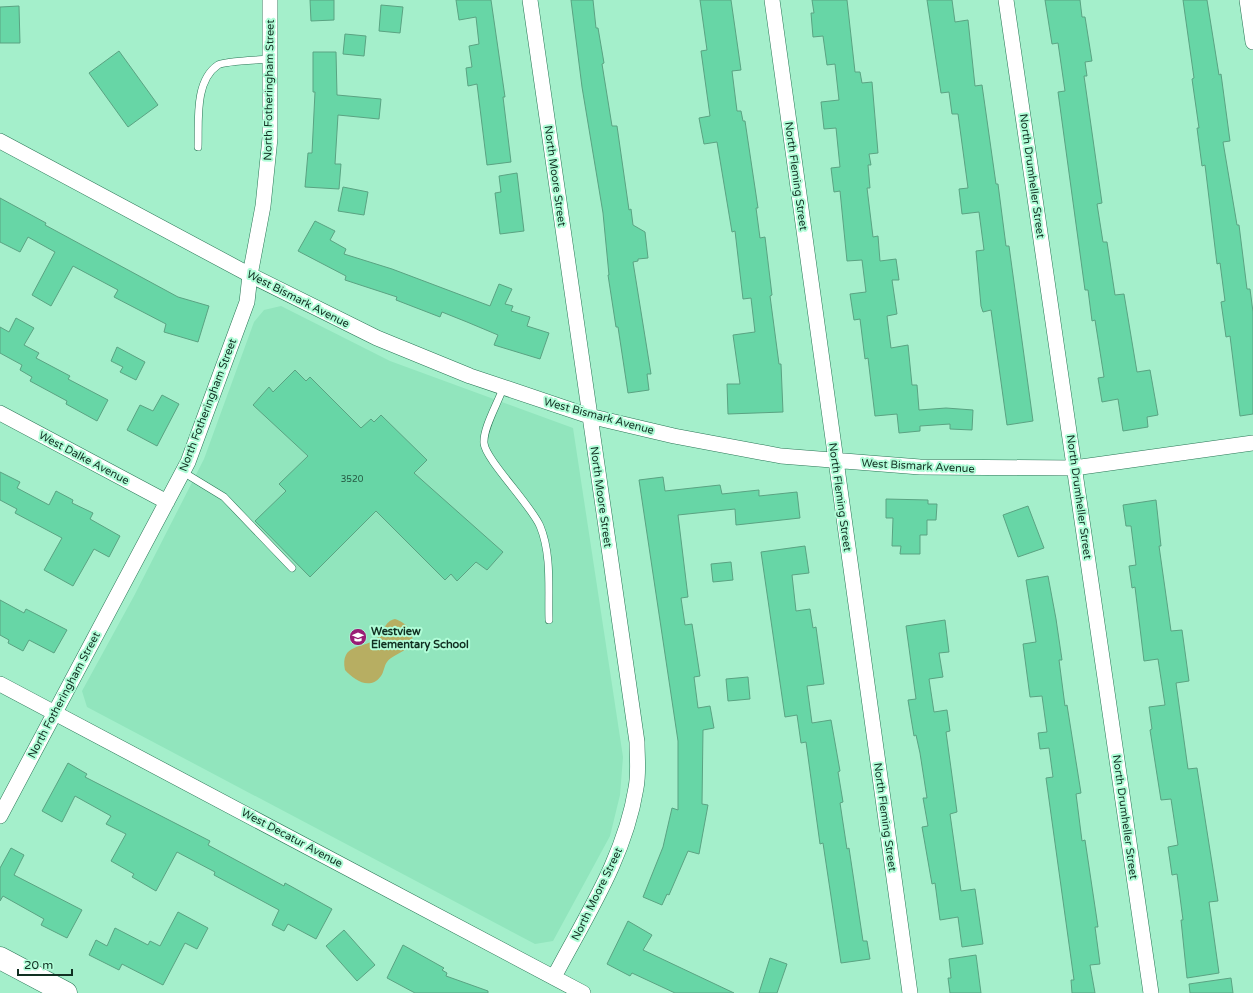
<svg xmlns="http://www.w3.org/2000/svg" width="1253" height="993" viewBox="0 0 1253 993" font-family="'Varela Round',sans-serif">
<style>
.built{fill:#91e5bd}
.green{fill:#b7ae62}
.building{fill:#67d6a6;stroke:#5aa382}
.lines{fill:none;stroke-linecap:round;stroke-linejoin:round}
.lane-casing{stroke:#2a7656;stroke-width:8}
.street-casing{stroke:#2a7656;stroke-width:16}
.primary-casing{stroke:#2a7656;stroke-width:23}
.lane{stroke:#fff;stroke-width:7}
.street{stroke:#fff;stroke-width:15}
.primary{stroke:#fff;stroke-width:22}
.labels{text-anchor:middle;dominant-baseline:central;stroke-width:4;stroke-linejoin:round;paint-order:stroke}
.number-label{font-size:9px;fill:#265a43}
.street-label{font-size:11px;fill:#113022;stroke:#b1fdd8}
.poi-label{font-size:11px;font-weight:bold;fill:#113022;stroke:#b1fdd8;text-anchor:start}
</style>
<rect width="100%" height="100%" fill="#a4efcb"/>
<path class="built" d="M 281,306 L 390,361 L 573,428 L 623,757 L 620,795 L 610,836 L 553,941 L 535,944 L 87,707 L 82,691 L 134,596 L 204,459 L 254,322 L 264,310 Z"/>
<path class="green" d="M 395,619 C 401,621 406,624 409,629 C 422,650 395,651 387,662 C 384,666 384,672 381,676 C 370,691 354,680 345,670 C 340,643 363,649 376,639 C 384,633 384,621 395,619 Z"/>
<path class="building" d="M 310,0 L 334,0 L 334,20 L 311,21 Z
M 456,0 L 491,0 L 505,97 L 503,97 L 511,162 L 487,165 L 477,84 L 468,86 L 466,68 L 472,67 L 469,46 L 479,44 L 476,17 L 459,20 Z
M 571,0 L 593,0 L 596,28 L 598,28 L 604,63 L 602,64 L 612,126 L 617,126 L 629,210 L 631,209 L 633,225 L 645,232 L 648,258 L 638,259 L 638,261 L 633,262 L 651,374 L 647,374 L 649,390 L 628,393 L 618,327 L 616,327 L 608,275 L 609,275 L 603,213 L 582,87 Z
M 700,0 L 731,0 L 741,70 L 732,71 L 737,111 L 741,111 L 743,121 L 745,121 L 758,208 L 756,208 L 760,238 L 765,237 L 772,295 L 770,296 L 779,364 L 781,364 L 783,412 L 728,414 L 727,384 L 740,384 L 733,335 L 755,332 L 751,298 L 743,299 L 735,231 L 732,232 L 717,142 L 704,144 L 699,118 L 710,116 L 701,51 L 707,50 Z
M 812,0 L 847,0 L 855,72 L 860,72 L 862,83 L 872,82 L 878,153 L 869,154 L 871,165 L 868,165 L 870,188 L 867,188 L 873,237 L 878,236 L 880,261 L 896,259 L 899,280 L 892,280 L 897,314 L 887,316 L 891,348 L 908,345 L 912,385 L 917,385 L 919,410 L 946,408 L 973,410 L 972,430 L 950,429 L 950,424 L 920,426 L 920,431 L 899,433 L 897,414 L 875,416 L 868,358 L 865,359 L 860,319 L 854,320 L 850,294 L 866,292 L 862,260 L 847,261 L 840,191 L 834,192 L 831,168 L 840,167 L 836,128 L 824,129 L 821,102 L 839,100 L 835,64 L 827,65 L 823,36 L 813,37 L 811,13 L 814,13 Z
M 927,0 L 952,0 L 955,22 L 968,20 L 975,86 L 982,85 L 996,184 L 998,184 L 1006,246 L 1009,246 L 1033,421 L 1007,425 L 991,310 L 983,312 L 981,306 L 976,251 L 984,250 L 979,212 L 962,214 L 959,189 L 968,188 L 958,114 L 952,114 L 949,92 L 941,93 Z
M 1045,0 L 1080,0 L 1082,17 L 1085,17 L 1092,61 L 1085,62 L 1087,76 L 1084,76 L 1102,203 L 1097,204 L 1103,242 L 1107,242 L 1115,295 L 1124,294 L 1137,372 L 1150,370 L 1158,415 L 1147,417 L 1148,427 L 1123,431 L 1118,399 L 1102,402 L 1098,378 L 1104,377 L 1095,320 L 1092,321 L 1088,290 L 1085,290 L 1058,92 L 1065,91 L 1058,43 L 1052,44 Z
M 1183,0 L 1207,0 L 1219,75 L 1221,74 L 1230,141 L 1223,142 L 1237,225 L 1239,225 L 1247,289 L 1250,289 L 1253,312 L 1253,414 L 1240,416 L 1230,336 L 1226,337 L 1221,302 L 1225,301 L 1220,263 L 1217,264 L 1205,165 L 1202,166 L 1197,128 L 1199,128 L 1192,79 L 1194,78 Z
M 381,5 L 403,7 L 400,33 L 379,31 Z
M 19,6 L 20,43 L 0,43 L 0,7 Z
M 345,34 L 366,36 L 364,56 L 343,54 Z
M 119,51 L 158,105 L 128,127 L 89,73 Z
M 313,52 L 336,52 L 337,95 L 381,99 L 379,119 L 338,115 L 335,164 L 341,164 L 339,189 L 305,187 L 308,153 L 312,153 L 315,92 L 313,92 Z
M 517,173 L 524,231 L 500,234 L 495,193 L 501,192 L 499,176 Z
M 343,187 L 368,192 L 364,215 L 338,211 Z
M 0,198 L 46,223 L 45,225 L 178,297 L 209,306 L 198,342 L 164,332 L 166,324 L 114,297 L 118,290 L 73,266 L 51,306 L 32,295 L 55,252 L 28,237 L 20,252 L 0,242 Z
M 315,221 L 335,231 L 330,240 L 346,249 L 344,254 L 392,269 L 490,306 L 499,284 L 512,289 L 505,304 L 513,306 L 511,311 L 530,317 L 527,326 L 549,333 L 540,359 L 494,345 L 498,335 L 467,322 L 442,312 L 440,317 L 396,300 L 397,297 L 345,280 L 346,276 L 298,251 Z
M 16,318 L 34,328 L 24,345 L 39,353 L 36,358 L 70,376 L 68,379 L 108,400 L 97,421 L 66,404 L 67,401 L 30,381 L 32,377 L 20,370 L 22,365 L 0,353 L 0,327 L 9,332 Z
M 117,347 L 145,362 L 136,380 L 120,372 L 123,367 L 111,361 Z
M 295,370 L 306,381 L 310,377 L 361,428 L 371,419 L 374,422 L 381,415 L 427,460 L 414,473 L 503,552 L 487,570 L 476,562 L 457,581 L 451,574 L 445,580 L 376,511 L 310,577 L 255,521 L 286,491 L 279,484 L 308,456 L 253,405 L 269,387 L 273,392 Z
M 162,395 L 179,404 L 157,446 L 127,430 L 140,405 L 153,411 Z
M 0,472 L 20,482 L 17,488 L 49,505 L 56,491 L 73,500 L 72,503 L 93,513 L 90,519 L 120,536 L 109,557 L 94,549 L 73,586 L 44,570 L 62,538 L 15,513 L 17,509 L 0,500 Z
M 663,477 L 665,491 L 720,485 L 722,494 L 759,490 L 759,496 L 797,492 L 800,518 L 736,525 L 735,509 L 678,515 L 688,597 L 681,598 L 685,625 L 692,624 L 700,676 L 694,677 L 698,708 L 710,706 L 714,728 L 703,730 L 702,804 L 708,805 L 699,854 L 688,851 L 669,895 L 667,894 L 662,905 L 643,897 L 663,847 L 672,808 L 678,810 L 678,741 L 639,480 Z
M 886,499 L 928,500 L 928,504 L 937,504 L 936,520 L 927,520 L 927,535 L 920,535 L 920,554 L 900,554 L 901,546 L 892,546 L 893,518 L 886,518 Z
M 1156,500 L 1161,546 L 1159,546 L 1171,631 L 1182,630 L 1189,681 L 1176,683 L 1188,769 L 1197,768 L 1218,901 L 1209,902 L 1219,973 L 1187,978 L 1181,920 L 1183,920 L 1177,874 L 1172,875 L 1168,847 L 1178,845 L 1171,799 L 1161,800 L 1150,730 L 1152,729 L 1149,707 L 1165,705 L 1158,659 L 1144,661 L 1135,587 L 1132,588 L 1129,566 L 1136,565 L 1131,526 L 1126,526 L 1123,505 Z
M 1028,506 L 1044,548 L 1018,557 L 1003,515 Z
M 805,546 L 809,573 L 792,575 L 796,611 L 810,609 L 813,628 L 816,627 L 819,649 L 824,684 L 807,686 L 812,723 L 831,720 L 840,771 L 838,772 L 843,802 L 840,803 L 847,849 L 849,848 L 863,941 L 867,941 L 870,959 L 841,963 L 823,843 L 820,844 L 806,742 L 801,743 L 797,715 L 785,717 L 761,552 Z
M 731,562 L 733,580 L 713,582 L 711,564 Z
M 1048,576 L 1056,619 L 1062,660 L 1059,660 L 1065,706 L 1067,705 L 1081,793 L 1076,794 L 1082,841 L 1085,840 L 1098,927 L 1095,927 L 1100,964 L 1090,965 L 1095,993 L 1072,993 L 1071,980 L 1074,980 L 1046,778 L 1053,777 L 1049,748 L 1040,749 L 1038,733 L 1047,732 L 1042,696 L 1030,697 L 1023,644 L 1036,642 L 1026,580 Z
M 0,600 L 24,613 L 26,609 L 67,630 L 54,653 L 29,640 L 23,651 L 8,643 L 9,640 L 0,635 Z
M 945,620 L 949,652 L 939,653 L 943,677 L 929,679 L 934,712 L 947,710 L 950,731 L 946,732 L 957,812 L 950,814 L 961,891 L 975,889 L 983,944 L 962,947 L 958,917 L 940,920 L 935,883 L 932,884 L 922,827 L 928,826 L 923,798 L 927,798 L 920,753 L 916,735 L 914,736 L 908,700 L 916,699 L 906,626 Z
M 748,677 L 750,699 L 728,701 L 726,679 Z
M 68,763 L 87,774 L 85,777 L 210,841 L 208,845 L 284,886 L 285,883 L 332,909 L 316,939 L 288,924 L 284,931 L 272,925 L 279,910 L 214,875 L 215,872 L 177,852 L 156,891 L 132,877 L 134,874 L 111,861 L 126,834 L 106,824 L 111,816 L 75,796 L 62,822 L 42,811 Z
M 11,848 L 24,855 L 14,875 L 82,910 L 67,938 L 41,925 L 44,919 L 3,896 L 0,901 L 0,868 Z
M 178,912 L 208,928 L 197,949 L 185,943 L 163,985 L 122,964 L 119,970 L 89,955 L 96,940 L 107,946 L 115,928 L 148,945 L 150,941 L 160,946 Z
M 628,921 L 652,935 L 643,950 L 734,993 L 675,993 L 632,973 L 630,976 L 607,964 Z
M 344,930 L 375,965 L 357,981 L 326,946 Z
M 403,945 L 444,968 L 442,970 L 447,973 L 446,976 L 488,991 L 488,993 L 415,993 L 387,978 Z
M 976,955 L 981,993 L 950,993 L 948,978 L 951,978 L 949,959 Z
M 770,958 L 787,964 L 777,993 L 759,993 Z
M 1231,978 L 1233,993 L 1190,993 L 1189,984 Z"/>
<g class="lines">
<defs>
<path id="lane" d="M 198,147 C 199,122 194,81 218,65 C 224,61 261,60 270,59
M 503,388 C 498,403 483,428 484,443 C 485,459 531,505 540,526 C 552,555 548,590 549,620
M 183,472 L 224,497 L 292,568"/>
<path id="street" d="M 530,0 L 637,742 C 637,757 639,773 636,788 C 625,857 586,916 554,977
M 772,0 L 910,993
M 1006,0 L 1151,993
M 1247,0 L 1253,42
M 0,141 L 250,275 L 377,338 L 470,376 L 589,416 L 674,436 L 781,456 L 920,467 L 1074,468 L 1253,443
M 0,413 L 167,502
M 0,684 L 583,993
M 0,816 L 188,462 L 247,302 L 250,275 L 263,206 L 270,138 L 270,0"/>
<path id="primary" d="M 0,958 L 66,993"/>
</defs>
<use href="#lane" class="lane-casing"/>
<use href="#street" class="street-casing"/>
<use href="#primary" class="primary-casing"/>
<use href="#lane" class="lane"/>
<use href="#street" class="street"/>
<use href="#primary" class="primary"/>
</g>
<defs>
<symbol id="school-disc" viewBox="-11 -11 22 22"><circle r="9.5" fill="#991d75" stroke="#b1fdd8"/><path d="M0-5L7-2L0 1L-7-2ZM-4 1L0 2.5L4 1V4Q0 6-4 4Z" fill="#fff"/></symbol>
</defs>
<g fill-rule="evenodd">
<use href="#school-disc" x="348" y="627" width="20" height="20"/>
</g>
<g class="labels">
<g class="number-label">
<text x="352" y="479">3520</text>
</g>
<g class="street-label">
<text transform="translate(269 90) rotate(-89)">North Fotheringham Street</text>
<text transform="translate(555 176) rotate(82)">North Moore Street</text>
<text transform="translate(796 176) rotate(82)">North Fleming Street</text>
<text transform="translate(1032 176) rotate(82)">North Drumheller Street</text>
<text transform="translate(298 299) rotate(27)">West Bismark Avenue</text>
<text transform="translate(208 405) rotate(-69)">North Fotheringham Street</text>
<text transform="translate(599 416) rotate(15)">West Bismark Avenue</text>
<text transform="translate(84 458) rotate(28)">West Dalke Avenue</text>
<text transform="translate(918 466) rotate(3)">West Bismark Avenue</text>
<text transform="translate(601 497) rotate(82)">North Moore Street</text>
<text transform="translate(840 497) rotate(82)">North Fleming Street</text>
<text transform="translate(1079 497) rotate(82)">North Drumheller Street</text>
<text transform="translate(64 695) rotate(-62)">North Fotheringham Street</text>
<text transform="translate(885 817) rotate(82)">North Fleming Street</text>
<text transform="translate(1125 817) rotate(82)">North Drumheller Street</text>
<text transform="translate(292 838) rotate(28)">West Decatur Avenue</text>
<text transform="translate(597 894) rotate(-64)">North Moore Street</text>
</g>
<g class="poi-label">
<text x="371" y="631">Westview<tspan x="371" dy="13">Elementary School</tspan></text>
</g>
</g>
<path d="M18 969v6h54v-6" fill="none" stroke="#113022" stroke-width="2"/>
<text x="24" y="969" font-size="12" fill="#113022" stroke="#b1fdd8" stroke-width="3" paint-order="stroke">20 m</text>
</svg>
